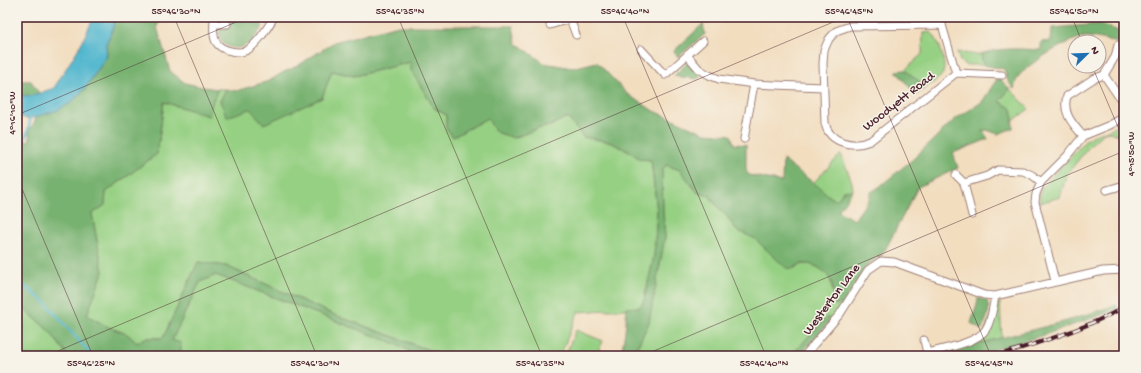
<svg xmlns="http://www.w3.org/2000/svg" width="1141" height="373" viewBox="0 0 1141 373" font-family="'Gochi Hand',sans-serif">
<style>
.green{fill:#96d083;stroke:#707857}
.forest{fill:#78b271;stroke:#61684e}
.water{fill:#4fb6ce;stroke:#4c6a7c}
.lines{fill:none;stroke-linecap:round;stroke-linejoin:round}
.stream{stroke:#4fb6ce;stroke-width:2.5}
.minor-casing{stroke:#9e7e75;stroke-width:9}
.minor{stroke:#fff;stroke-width:7}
.rail-casing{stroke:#4a1f2b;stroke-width:4}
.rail{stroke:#f7f3e8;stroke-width:2.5;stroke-dasharray:8;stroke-linecap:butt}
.ticks{fill:none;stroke:#4a1f2b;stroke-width:1;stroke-opacity:0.45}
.labels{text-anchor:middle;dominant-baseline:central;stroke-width:3;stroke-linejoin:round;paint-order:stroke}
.street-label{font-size:13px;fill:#4a1f2b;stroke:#f7f3e8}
.neatline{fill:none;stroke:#4a1f2b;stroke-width:1.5}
.ticks-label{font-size:10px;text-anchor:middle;fill:#4a1f2b}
</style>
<rect width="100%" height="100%" fill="#f7f3e8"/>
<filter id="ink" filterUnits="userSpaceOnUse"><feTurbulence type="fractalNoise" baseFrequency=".025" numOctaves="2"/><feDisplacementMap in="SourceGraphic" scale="8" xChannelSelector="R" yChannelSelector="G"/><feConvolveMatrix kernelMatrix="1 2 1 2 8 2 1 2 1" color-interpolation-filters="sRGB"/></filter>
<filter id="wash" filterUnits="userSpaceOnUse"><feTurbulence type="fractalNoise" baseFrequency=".012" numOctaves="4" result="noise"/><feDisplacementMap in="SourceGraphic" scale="16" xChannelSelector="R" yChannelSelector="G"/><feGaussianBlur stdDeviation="0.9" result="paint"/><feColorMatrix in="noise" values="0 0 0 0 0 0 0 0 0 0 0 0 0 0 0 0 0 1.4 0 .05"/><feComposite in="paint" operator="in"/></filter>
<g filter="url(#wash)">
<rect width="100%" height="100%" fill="#f2ddbf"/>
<path class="green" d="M 931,32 C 939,40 947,63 943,73 C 940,79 931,84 926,87 L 905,70 L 922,54 L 923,33 Z
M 957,52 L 978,55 L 981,54 L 983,65 L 965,65 L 960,61 Z
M 411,62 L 411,70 L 434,108 L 446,115 L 446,128 L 453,137 L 487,118 L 514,138 L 536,129 L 550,126 L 567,117 L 583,137 L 610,142 L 630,152 L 640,159 L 651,160 L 657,211 L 654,256 L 644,300 L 640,308 L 578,312 L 560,356 L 445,356 L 332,314 L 226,266 L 198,262 L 163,338 L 145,338 L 137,343 L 127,334 L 106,326 L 87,315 L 103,272 L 92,214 L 105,205 L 106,192 L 157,154 L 164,102 L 209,116 L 213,100 L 218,89 L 226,89 L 220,101 L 332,71 L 354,76 Z
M 1010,89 L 1029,109 L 1013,121 L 1012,109 L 999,101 Z
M 1121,125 L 1124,125 L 1124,137 L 1106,131 L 1093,142 L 1067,174 L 1060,197 L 1040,203 L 1040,194 L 1042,188 L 1086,140 L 1092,136 Z
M 841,154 L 852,182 L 853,190 L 843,191 L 839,198 L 834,200 L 813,183 Z
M 666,165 L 680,170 L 698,193 L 710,196 C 718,210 728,215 736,230 L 754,238 L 793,269 C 796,267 801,264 804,264 C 815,263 830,273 831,283 C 833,291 832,298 836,305 L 843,304 L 831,320 L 827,317 L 791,356 L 660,356 L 642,354 L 636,350 L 649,322 L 665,237 L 663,212 L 662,170 Z
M 216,275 L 396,344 L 409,351 L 406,356 L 177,356 L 181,350 L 172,340 L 200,282 Z
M 17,302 L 50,332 L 68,356 L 17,356 Z
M 996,303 L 1000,303 L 1002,338 L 972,346 L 983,336 Z
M 576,330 L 603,341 L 596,356 L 565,356 Z"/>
<path class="forest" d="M 115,17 L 160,17 L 157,27 L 170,71 L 185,83 L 202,87 L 218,89 L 213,100 L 209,116 L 164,102 L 157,154 L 106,192 L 105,205 L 92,214 L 103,272 L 87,315 L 106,326 L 127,334 L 137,343 L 145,338 L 163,338 L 198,262 L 226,266 L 332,314 L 445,356 L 422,356 L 415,353 L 412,356 L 406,356 L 409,351 L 396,344 L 216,275 L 200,282 L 172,340 L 181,343 L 181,350 L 177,356 L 68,356 L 50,332 L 17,302 L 17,148 L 25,141 L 30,141 L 29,129 L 32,127 L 37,116 L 58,110 L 71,103 L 87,86 L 107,56 L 106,44 L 113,28 Z
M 231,21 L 258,21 L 263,26 C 258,33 253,41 246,45 C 235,52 216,45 220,30 L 229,28 Z
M 703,24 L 705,34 L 678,57 L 674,51 Z
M 1100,24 L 1124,33 L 1124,45 C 1115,42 1093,36 1084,37 C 1069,39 1027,64 1018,77 C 1016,80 1015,85 1014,89 L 1008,81 L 1004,69 L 983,65 L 981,54 C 1000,47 1021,49 1041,50 L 1041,42 L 1051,41 L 1052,28 Z
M 394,26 L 513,26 L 516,43 L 544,63 L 572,68 L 597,62 L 627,94 L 652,110 L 705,133 L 731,135 L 734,144 L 746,145 L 746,171 L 749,175 L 782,182 L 783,160 L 819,187 L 834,200 L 839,198 L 843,191 L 853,190 L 838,211 L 854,220 L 869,199 L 871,192 L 879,187 L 912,160 L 954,120 L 982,102 L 997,79 L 1002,81 L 1010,89 L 999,101 L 1012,109 L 1013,128 L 998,134 L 987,130 L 983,131 L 988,139 L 953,153 L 958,168 L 918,187 L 884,252 L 868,264 L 843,304 L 835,305 C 832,297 834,288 831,281 C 827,272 814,262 803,264 C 795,265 796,270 786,268 L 754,238 L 736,230 C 728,215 718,210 710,196 L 698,193 L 680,170 L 666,165 L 662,170 L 663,212 L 665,237 L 649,322 L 636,350 L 642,354 L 660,356 L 621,356 L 626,325 L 626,308 L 640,307 L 644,300 L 654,256 L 657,211 L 651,160 L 640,159 L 630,152 L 610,142 L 583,137 L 567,117 L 550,126 L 536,129 L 514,138 L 496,132 L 487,118 L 453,137 L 446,128 L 446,115 L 434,108 L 411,70 L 411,62 L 354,76 L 332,71 L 322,98 L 264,124 L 250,109 L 227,117 L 220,101 L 226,89 L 236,91 L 269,81 L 282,73 L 299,65 L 334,42 Z
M 687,63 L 701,76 L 698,79 L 674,76 Z
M 905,70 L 926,87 L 916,95 L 896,71 Z
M 17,81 L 31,81 L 39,93 L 31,96 L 17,95 Z
M 978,298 L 987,301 C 991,311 986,321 981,330 L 971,323 L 977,305 Z
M 1116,305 L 1118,309 L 1044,335 L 974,356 L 931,356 L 1067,321 Z
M 827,317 L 831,320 L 799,356 L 791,356 Z"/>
<path class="water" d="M 94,17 L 115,17 L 113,28 L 106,44 L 107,56 L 87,86 L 71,103 L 58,110 L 36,117 L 29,119 L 17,116 L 17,95 L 31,96 L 54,88 L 80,46 Z"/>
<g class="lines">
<path class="stream" d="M 17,151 C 27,138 29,130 31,115
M 17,280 L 46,303 L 87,350 L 91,356"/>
</g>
</g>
<g filter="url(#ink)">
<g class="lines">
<defs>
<path id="minor" d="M 214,17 C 214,24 212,35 216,42 C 221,51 241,55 249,49 C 260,41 267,28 274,17
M 570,19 L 576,35
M 214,24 L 227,24
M 550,25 L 576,17
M 942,25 L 850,26 L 836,31 L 829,39 L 824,50 L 823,64 L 825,123 C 829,143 853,148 870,141 L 956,73 L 942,25 L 943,17
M 641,49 L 665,75 L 703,41
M 687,55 L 699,69 L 709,75 L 719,79 L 754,84 L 823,87
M 956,73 L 1002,75
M 1104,75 L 1119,97
M 1083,136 C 1072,123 1062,113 1067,96 L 1093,79 L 1104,75 L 1115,57 L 1118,45
M 744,139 L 754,84
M 956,175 L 964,183
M 1041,182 L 1036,194 L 1035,202 L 1055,281
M 1107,190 L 1124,185
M 972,215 L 964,183 L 987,176 L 998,170 L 1023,171 L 1032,175 L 1041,182 L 1067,156 L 1083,136 L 1110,125 L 1124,117
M 924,340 L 927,353 C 942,349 978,343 986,329 C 992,320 993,306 995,296
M 804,356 L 840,314 L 868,270 L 881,261 L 894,262 L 984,295 L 995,296 L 1103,271 L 1124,270"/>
</defs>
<use href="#minor" class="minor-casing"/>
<use href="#minor" class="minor"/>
<defs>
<path id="rail" d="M 997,356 C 1040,342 1084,330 1124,307"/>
</defs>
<use href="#rail" class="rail-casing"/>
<use href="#rail" class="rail"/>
</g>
</g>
<path class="ticks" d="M 174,17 L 317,356M 398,17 L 542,356M 623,17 L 766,356M 847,17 L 991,356M 1072,17 L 1082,42M 1092,66 L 1124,141M 17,115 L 248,17M 17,177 L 93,356M 46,356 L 845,17M 642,356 L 1124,151"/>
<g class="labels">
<g class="street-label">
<text transform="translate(899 102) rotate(-38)">Woodyett Road</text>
<text transform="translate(832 300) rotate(-53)">Westerton Lane</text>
</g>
</g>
<rect width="1141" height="373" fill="none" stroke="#f7f3e8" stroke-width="44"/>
<g transform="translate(1087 54) rotate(67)"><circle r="19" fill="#f7f3e8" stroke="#b29e9c"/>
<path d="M0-3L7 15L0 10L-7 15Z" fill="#1f6fb2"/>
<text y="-6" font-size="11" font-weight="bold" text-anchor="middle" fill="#4a1f2b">N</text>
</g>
<rect x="22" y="22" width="1097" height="329" class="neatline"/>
<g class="ticks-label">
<text x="176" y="14">55°46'30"N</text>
<text x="400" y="14">55°46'35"N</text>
<text x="625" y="14">55°46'40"N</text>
<text x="849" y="14">55°46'45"N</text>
<text x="1074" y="14">55°46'50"N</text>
<text transform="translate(11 113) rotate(-90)" y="4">4°16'10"W</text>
<text transform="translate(1130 154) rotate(-90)" y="4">4°15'50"W</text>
<text x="91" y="366">55°46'25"N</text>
<text x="315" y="366">55°46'30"N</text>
<text x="540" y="366">55°46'35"N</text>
<text x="764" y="366">55°46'40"N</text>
<text x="989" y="366">55°46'45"N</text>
</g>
</svg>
